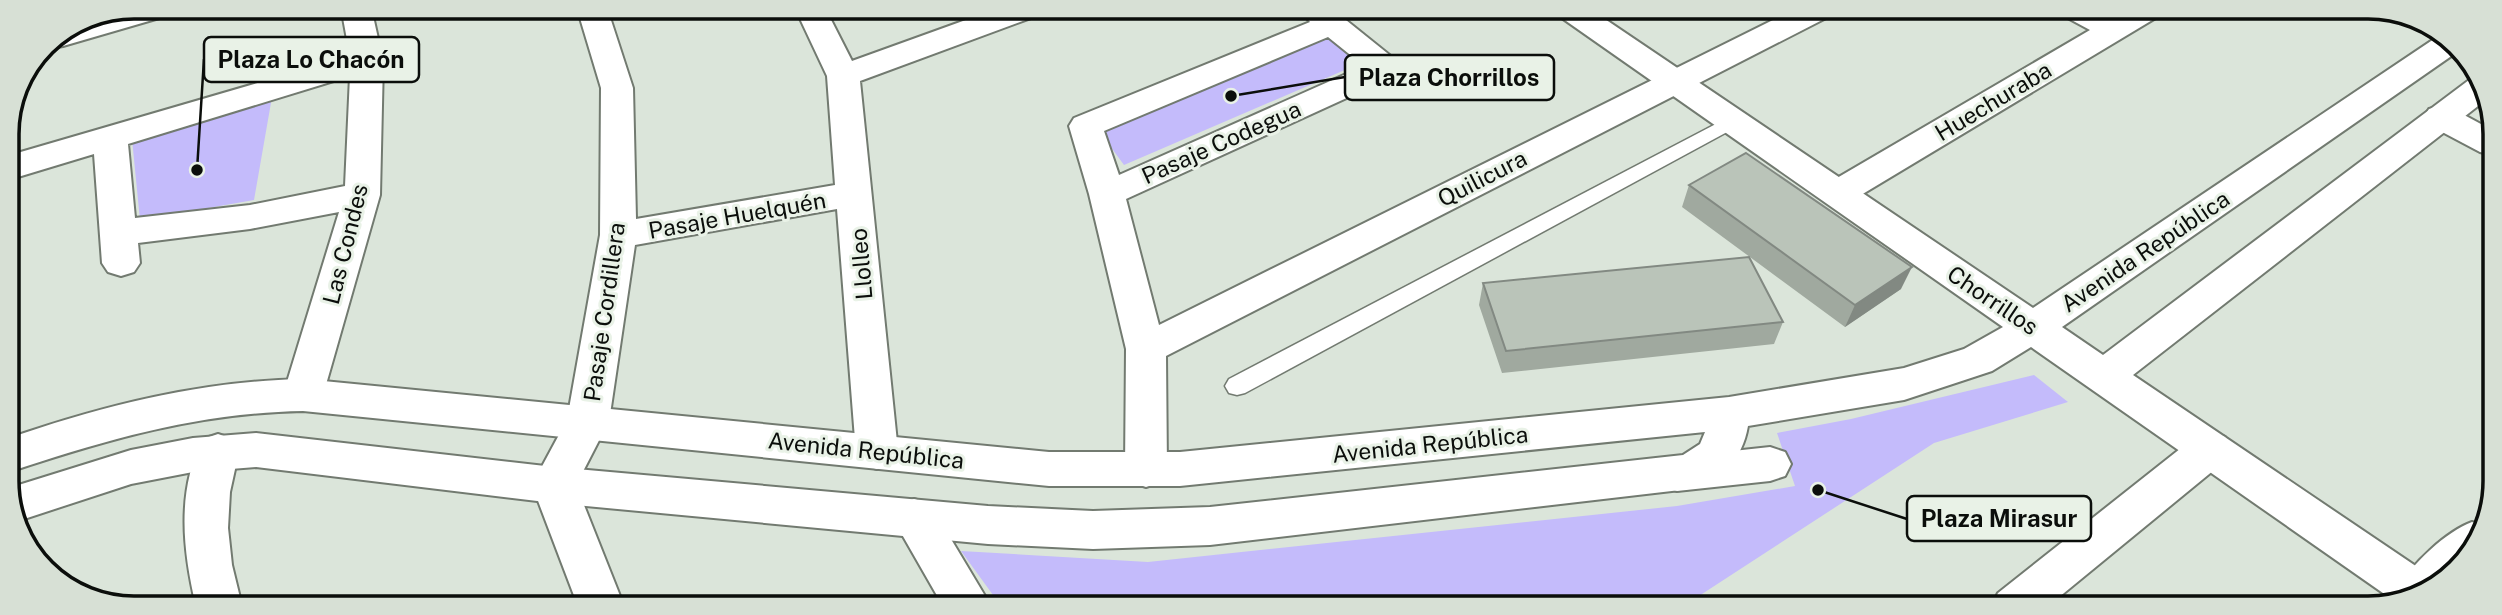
<svg xmlns="http://www.w3.org/2000/svg" width="2502" height="615" viewBox="0 0 2502 615" font-family="'Public Sans',sans-serif">
<style>
.green{fill:#c4bbfb}
.lines{fill:none;stroke-linecap:round;stroke-linejoin:round}
.service-casing{stroke:#727a70;stroke-width:3}
.minor-casing{stroke:#727a70;stroke-width:4}
.tertiary-casing{stroke:#727a70;stroke-width:4}
.service{fill:#fff;fill-rule:evenodd}
.minor{fill:#fff;fill-rule:evenodd}
.tertiary{fill:#fff;fill-rule:evenodd}
.wall{fill:#a0a99f}
.shaded-wall{fill:#828982}
.building{fill:#bac4b9;stroke:#828982;stroke-width:2}
.labels{text-anchor:middle;dominant-baseline:central;stroke-width:6;stroke-linejoin:round;paint-order:stroke}
.street-label{font-size:23px;fill:#0b0e0b;stroke:#e9f2e7}
.rim{fill:none;stroke:#0b0e0b;stroke-width:3.5}
.leader{fill:none;stroke:#0b0e0b;stroke-width:2.5}
.callout-dot{fill:#0b0e0b;stroke:#e9f2e7;stroke-width:2.5}
.callout{fill:#e9f2e7;stroke:#0b0e0b;stroke-width:2.5}
.callout-label{font-size:24px;text-anchor:middle;font-weight:bold;fill:#0b0e0b}
</style>
<rect width="100%" height="100%" fill="#dbe5da"/>
<path class="green" d="M 1325,36 L 1361,63 L 1124,165 L 1097,128 Z
M 272,97 L 254,200 L 140,220 L 132,139 Z
M 2034,375 L 2068,402 L 1934,443 L 1682,607 L 1001,606 L 961,551 L 1148,562 L 1677,506 L 1795,486 L 1777,433 L 1851,419 Z"/>
<g class="lines">
<defs>
<path id="service" d="M 1733,115 L 1740,117 L 1743,121 L 1740,125 L 1245,393 L 1237,395 L 1229,393 L 1225,386 L 1229,379 Z"/>
<path id="minor" d="M 135,7 L 177,7 L 173,14 L 63,46 L 52,48 L 44,46 L 79,21 Z
M 341,7 L 371,7 L 383,61 L 380,195 L 323,395 L 317,406 L 303,411 L 289,406 L 283,395 L 339,212 L 250,229 L 138,243 L 140,263 L 134,272 L 121,276 L 108,272 L 102,263 L 94,154 L 8,180 L 7,156 L 350,56 ZM 350,76 L 345,186 L 250,205 L 135,218 L 128,144 Z
M 577,8 L 607,8 L 633,88 L 636,219 L 835,185 L 827,76 L 795,8 L 825,8 L 852,61 L 999,8 L 1043,8 L 1039,15 L 860,81 L 898,452 L 892,464 L 877,469 L 862,464 L 856,452 L 837,209 L 635,245 L 609,421 L 576,485 L 624,606 L 578,606 L 532,485 L 567,420 L 600,235 L 601,88 Z
M 1298,8 L 1331,8 L 1397,61 L 1402,68 L 1397,75 L 1126,199 L 1159,325 L 1795,9 L 1834,9 L 1830,16 L 1166,356 L 1167,470 L 1161,482 L 1146,487 L 1131,482 L 1125,470 L 1126,349 L 1089,194 L 1069,126 L 1074,118 L 1310,22 ZM 1328,37 L 1364,66 L 1119,175 L 1104,131 Z
M 2060,9 L 2098,9 L 2112,17 L 2126,9 L 2163,9 L 2159,16 L 1851,201 L 1838,205 L 1825,201 L 1820,193 L 1825,185 L 2090,30 L 2064,16 Z
M 2441,106 L 2453,109 L 2492,130 L 2492,155 L 2480,152 L 2429,125 L 2424,117 L 2429,109 Z
M 2210,432 L 2225,437 L 2231,449 L 2225,461 L 2047,607 L 1991,607 L 1998,593 L 2195,437 Z
M 218,434 L 233,439 L 239,451 L 230,492 L 228,528 L 232,565 L 242,606 L 196,606 C 183,551 176,491 203,439 Z
M 1770,447 L 1785,452 L 1791,464 L 1785,476 L 1770,481 L 1677,491 L 1662,486 L 1656,474 L 1662,462 L 1677,457 Z
M 914,499 L 930,504 L 991,606 L 943,606 L 892,517 L 898,504 Z
M 2472,522 L 2481,525 L 2451,577 L 2402,597 L 2398,589 C 2410,565 2447,531 2472,522 Z"/>
<path id="tertiary" d="M 1555,9 L 1590,9 L 2033,308 L 2440,35 L 2457,44 L 2460,50 L 2062,327 L 2103,355 L 2469,80 L 2476,78 L 2487,99 L 2133,375 L 2432,577 L 2435,583 L 2393,600 L 2031,347 L 1992,371 L 1904,400 L 1748,426 C 1742,461 1722,478 1689,489 L 1210,545 L 1093,549 L 988,544 L 554,503 L 256,467 L 193,472 L 131,484 L 18,521 L 10,506 L 9,488 L 131,450 L 193,438 L 256,433 L 554,467 L 988,506 L 1093,511 L 1210,507 L 1683,455 L 1700,444 L 1705,432 L 1180,486 L 1049,486 L 303,411 C 197,413 109,439 9,472 L 9,438 C 105,405 201,381 303,379 L 1049,452 L 1180,452 L 1729,397 L 1904,368 L 1964,349 L 2003,327 L 1559,16 Z"/>
</defs>
<use href="#service" class="service-casing"/>
<use href="#minor" class="minor-casing"/>
<use href="#tertiary" class="tertiary-casing"/>
<use href="#service" class="service"/>
<use href="#minor" class="minor"/>
<use href="#tertiary" class="tertiary"/>
</g>
<path class="wall" d="M 1689,185 L 1901,289 L 1845,327 L 1682,207 Z
M 1483,283 L 1783,322 L 1774,344 L 1502,373 L 1479,305 Z"/>
<path class="shaded-wall" d="M 1912,267 L 1901,289 L 1845,327 L 1855,305 Z"/>
<path class="building" d="M 1746,153 L 1912,267 L 1855,305 L 1689,185 Z
M 1749,257 L 1783,322 L 1506,351 L 1483,283 Z"/>
<g class="labels">
<g class="street-label">
<text transform="translate(1993 101) rotate(-31)">Huechuraba</text>
<text transform="translate(1221 142) rotate(-24)">Pasaje Codegua</text>
<text transform="translate(1482 178) rotate(-27)">Quilicura</text>
<text transform="translate(737 215) rotate(-10)">Pasaje Huelquén</text>
<text transform="translate(345 244) rotate(-76)">Las Condes</text>
<text transform="translate(2145 251) rotate(-34)">Avenida República</text>
<text transform="translate(861 264) rotate(-95)">Llolleo</text>
<text transform="translate(1993 300) rotate(34)">Chorrillos</text>
<text transform="translate(604 312) rotate(-82)">Pasaje Cordillera</text>
<text transform="translate(1430 444) rotate(-6)">Avenida República</text>
<text transform="translate(866 450) rotate(6)">Avenida República</text>
</g>
</g>
<path d="M0 0H2502V615H0ZM134 19H2368A115 115 0 0 1 2483 134V481A115 115 0 0 1 2368 596H134A115 115 0 0 1 19 481V134A115 115 0 0 1 134 19Z" fill="#d7e0d5" fill-rule="evenodd"/>
<path class="rim" d="M134 19H2368A115 115 0 0 1 2483 134V481A115 115 0 0 1 2368 596H134A115 115 0 0 1 19 481V134A115 115 0 0 1 134 19Z"/>
<path class="leader" d="M197 170L204 59M1231 96L1345 77M1818 490L1907 519"/>
<g class="callout-dot">
<circle cx="197" cy="170" r="7"/>
<circle cx="1231" cy="96" r="7"/>
<circle cx="1818" cy="490" r="7"/>
</g>
<g class="callout">
<rect x="204" y="37" width="215" height="45" rx="7"/>
<rect x="1345" y="55" width="209" height="45" rx="7"/>
<rect x="1907" y="496" width="184" height="45" rx="7"/>
</g>
<g class="callout-label">
<text x="311" y="68">Plaza Lo Chacón</text>
<text x="1449" y="86">Plaza Chorrillos</text>
<text x="1999" y="527">Plaza Mirasur</text>
</g>
</svg>
